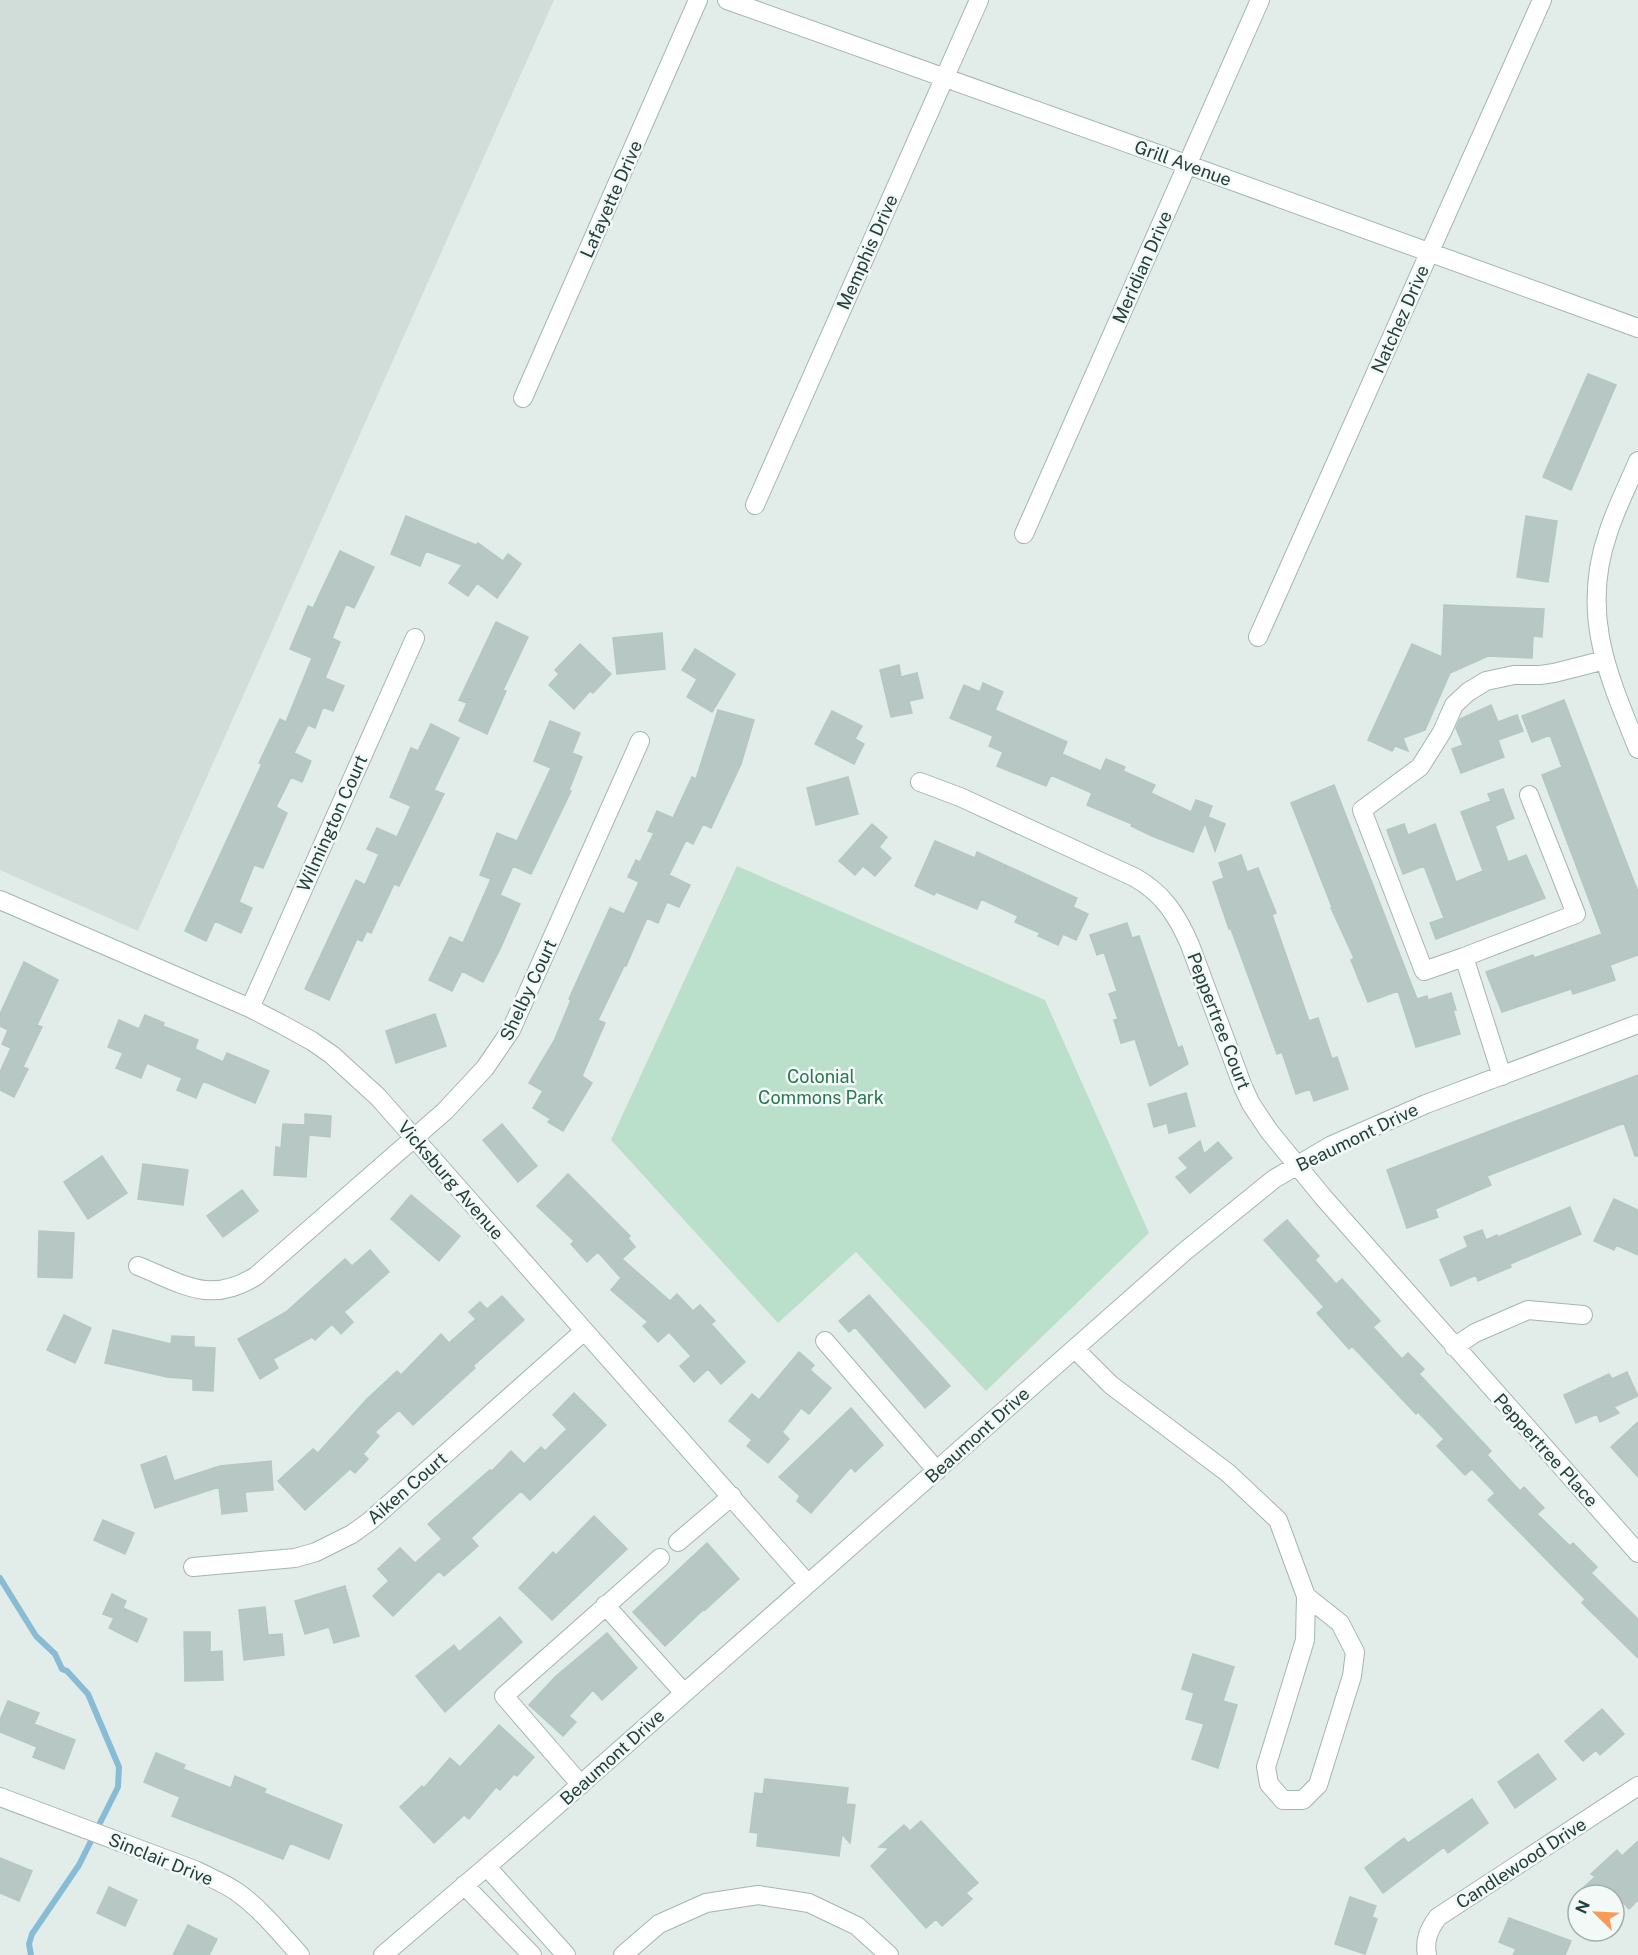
<svg xmlns="http://www.w3.org/2000/svg" width="1638" height="1955" viewBox="0 0 1638 1955" font-family="'Public Sans',sans-serif">
<style>
.built{fill:#d0ddd9}
.green{fill:#badfcb}
.lines{fill:none;stroke-linecap:round;stroke-linejoin:round}
.stream{stroke:#88bbd4;stroke-width:6}
.building{fill:#b7c8c4;stroke:#b4c7c3;stroke-width:1.5}
.minor-casing{stroke:#a4b5b2;stroke-width:20}
.minor{stroke:#fff;stroke-width:18}
.labels{text-anchor:middle;dominant-baseline:central;stroke-width:5;stroke-linejoin:round;paint-order:stroke}
.street-label{font-size:18px;fill:#213f3c;stroke:#f3f9f7}
.park-label{font-size:18px;fill:#2a7756;stroke:#f3f9f7}
</style>
<rect width="100%" height="100%" fill="#e2edea"/>
<path class="built" d="M 0,0 L 554,0 L 138,931 L 0,870 Z"/>
<path class="green" d="M 737,866 L 1045,1000 L 1149,1233 L 986,1391 L 856,1252 L 778,1323 L 611,1140 Z"/>
<g class="lines">
<path class="stream" d="M 0,1578 L 36,1636 L 55,1654 L 62,1669 L 67,1671 L 88,1694 L 119,1767 L 118,1787 L 79,1865 L 32,1934 L 29,1944 L 31,1955"/>
</g>
<path class="building" d="M 1588,374 L 1616,385 L 1571,490 L 1543,477 Z
M 406,516 L 476,545 L 478,543 L 503,561 L 508,554 L 521,564 L 497,598 L 477,583 L 468,596 L 449,583 L 462,565 L 426,551 L 420,566 L 391,554 Z
M 1526,516 L 1557,521 L 1548,582 L 1517,577 Z
M 340,551 L 374,567 L 354,608 L 346,604 L 332,638 L 340,642 L 325,678 L 344,686 L 333,711 L 323,707 L 315,728 L 308,725 L 294,753 L 311,761 L 302,782 L 291,777 L 276,807 L 287,813 L 263,868 L 254,865 L 239,902 L 252,908 L 241,933 L 215,921 L 206,941 L 185,931 L 262,764 L 259,763 L 280,719 L 286,722 L 312,658 L 290,649 L 308,606 L 313,608 Z
M 1444,605 L 1544,609 L 1542,637 L 1533,636 L 1532,658 L 1488,656 L 1450,673 L 1425,730 L 1403,738 L 1408,751 L 1395,746 L 1392,751 L 1368,740 L 1412,644 L 1442,657 Z
M 496,622 L 528,637 L 503,690 L 506,691 L 487,734 L 459,721 L 467,703 L 459,700 Z
M 662,633 L 665,669 L 617,674 L 613,638 Z
M 580,644 L 611,674 L 593,693 L 590,691 L 574,709 L 549,685 L 559,674 L 555,670 Z
M 695,649 L 735,674 L 712,712 L 687,697 L 697,679 L 682,670 Z
M 899,665 L 901,677 L 917,673 L 923,698 L 909,701 L 912,713 L 891,717 L 880,670 Z
M 983,683 L 1003,692 L 995,710 L 1067,742 L 1062,754 L 1101,771 L 1106,759 L 1125,767 L 1123,771 L 1155,785 L 1151,793 L 1191,812 L 1196,800 L 1212,806 L 1208,817 L 1225,824 L 1215,851 L 1205,823 L 1193,852 L 1152,836 L 1131,826 L 1132,824 L 1087,805 L 1092,793 L 1051,775 L 1046,786 L 997,766 L 1003,752 L 989,746 L 993,736 L 950,718 L 964,685 L 980,692 Z
M 1564,700 L 1638,892 L 1638,955 L 1610,965 L 1615,980 L 1573,994 L 1571,989 L 1502,1012 L 1486,972 L 1533,955 L 1534,958 L 1602,934 L 1542,775 L 1562,767 L 1550,735 L 1532,742 L 1522,716 Z
M 1491,705 L 1498,722 L 1517,715 L 1523,731 L 1498,740 L 1504,757 L 1461,773 L 1452,749 L 1463,745 L 1456,728 L 1460,719 Z
M 718,710 L 754,720 L 741,764 L 711,828 L 703,824 L 693,844 L 686,840 L 669,875 L 690,885 L 679,907 L 667,902 L 658,923 L 647,918 L 626,966 L 624,966 L 598,1020 L 605,1023 L 582,1076 L 592,1083 L 563,1131 L 548,1122 L 551,1119 L 533,1108 L 543,1091 L 529,1083 L 554,1041 L 571,1000 L 569,999 L 610,908 L 624,914 L 639,882 L 628,877 L 636,860 L 640,862 L 654,833 L 648,831 L 657,811 L 673,818 L 692,777 L 696,779 Z
M 832,711 L 862,726 L 855,739 L 864,744 L 854,764 L 815,744 Z
M 550,721 L 580,733 L 572,753 L 582,757 L 569,790 L 571,791 L 531,874 L 513,866 L 500,895 L 520,904 L 500,949 L 483,982 L 462,971 L 452,991 L 429,980 L 450,937 L 463,943 L 491,879 L 480,875 L 497,833 L 517,841 L 551,768 L 534,761 Z
M 431,724 L 459,738 L 434,790 L 444,794 L 399,886 L 394,884 L 371,933 L 367,931 L 362,941 L 357,939 L 329,1000 L 305,989 L 356,880 L 365,885 L 379,854 L 367,849 L 377,828 L 397,837 L 411,806 L 390,797 L 411,748 L 418,751 Z
M 848,777 L 858,814 L 816,825 L 807,788 Z
M 1334,785 L 1417,999 L 1427,996 L 1428,1000 L 1451,993 L 1456,1010 L 1453,1010 L 1460,1034 L 1416,1047 L 1398,991 L 1368,1002 L 1351,960 L 1354,958 L 1331,908 L 1332,907 L 1291,803 Z
M 1503,789 L 1514,818 L 1495,826 L 1508,862 L 1526,855 L 1545,898 L 1436,939 L 1430,923 L 1444,918 L 1424,866 L 1403,874 L 1387,830 L 1404,824 L 1408,835 L 1435,824 L 1456,882 L 1483,871 L 1461,812 L 1491,801 L 1488,794 Z
M 872,824 L 887,837 L 879,847 L 891,858 L 875,876 L 863,866 L 855,875 L 839,861 Z
M 935,841 L 975,858 L 977,852 L 1077,898 L 1073,907 L 1088,914 L 1076,940 L 1063,934 L 1058,945 L 1038,936 L 1040,933 L 1015,922 L 1018,916 L 981,899 L 977,909 L 936,892 L 934,895 L 915,886 Z
M 1241,855 L 1247,872 L 1258,868 L 1276,913 L 1272,915 L 1309,1021 L 1318,1018 L 1332,1059 L 1337,1057 L 1348,1089 L 1314,1101 L 1310,1089 L 1296,1094 L 1282,1052 L 1277,1054 L 1231,929 L 1229,929 L 1213,882 L 1224,878 L 1219,863 Z
M 1127,923 L 1132,938 L 1139,936 L 1178,1048 L 1182,1046 L 1188,1064 L 1150,1086 L 1135,1039 L 1121,1043 L 1114,1020 L 1118,1019 L 1109,994 L 1117,991 L 1104,952 L 1097,955 L 1090,935 Z
M 24,962 L 58,980 L 37,1025 L 42,1027 L 23,1067 L 28,1069 L 14,1097 L 0,1090 L 0,1072 L 11,1048 L 2,1044 L 8,1030 L 0,1026 L 0,1014 Z
M 435,1014 L 446,1046 L 396,1063 L 386,1031 Z
M 145,1015 L 164,1023 L 163,1026 L 198,1040 L 195,1049 L 223,1062 L 227,1053 L 269,1071 L 255,1103 L 203,1081 L 196,1098 L 177,1090 L 182,1078 L 147,1063 L 141,1078 L 116,1068 L 123,1053 L 108,1047 L 119,1020 L 139,1029 Z
M 1638,1075 L 1638,1156 L 1635,1156 L 1624,1123 L 1487,1176 L 1491,1185 L 1435,1209 L 1438,1217 L 1407,1228 L 1387,1170 Z
M 1186,1093 L 1195,1126 L 1169,1133 L 1167,1123 L 1154,1127 L 1148,1104 Z
M 305,1114 L 331,1116 L 330,1137 L 309,1135 L 306,1177 L 274,1175 L 276,1147 L 281,1148 L 283,1124 L 305,1125 Z
M 502,1124 L 537,1166 L 518,1182 L 483,1140 Z
M 1200,1141 L 1204,1154 L 1218,1142 L 1232,1158 L 1190,1193 L 1176,1177 L 1188,1168 L 1179,1158 Z
M 102,1156 L 127,1193 L 88,1219 L 64,1182 Z
M 143,1164 L 188,1170 L 183,1205 L 138,1199 Z
M 568,1174 L 630,1236 L 628,1238 L 635,1247 L 622,1259 L 670,1301 L 677,1294 L 693,1311 L 700,1305 L 715,1321 L 711,1324 L 745,1362 L 721,1384 L 708,1369 L 694,1382 L 680,1366 L 691,1356 L 669,1332 L 658,1342 L 643,1326 L 648,1322 L 611,1290 L 621,1278 L 598,1252 L 587,1262 L 571,1244 L 574,1241 L 537,1206 Z
M 242,1190 L 258,1211 L 223,1237 L 207,1216 Z
M 411,1195 L 460,1236 L 439,1261 L 391,1219 Z
M 1614,1199 L 1638,1210 L 1638,1255 L 1616,1245 L 1614,1250 L 1594,1241 Z
M 1570,1207 L 1581,1234 L 1510,1264 L 1511,1267 L 1478,1281 L 1476,1275 L 1451,1286 L 1440,1260 L 1468,1247 L 1464,1237 L 1482,1230 L 1486,1240 L 1497,1235 L 1498,1237 Z
M 1287,1220 L 1319,1256 L 1315,1260 L 1336,1284 L 1342,1279 L 1380,1321 L 1373,1327 L 1402,1359 L 1408,1353 L 1424,1369 L 1419,1374 L 1491,1451 L 1487,1455 L 1520,1491 L 1524,1487 L 1544,1508 L 1537,1514 L 1570,1546 L 1573,1543 L 1597,1567 L 1591,1573 L 1638,1619 L 1638,1658 L 1582,1603 L 1585,1599 L 1488,1500 L 1495,1493 L 1472,1469 L 1465,1475 L 1437,1446 L 1444,1439 L 1418,1412 L 1416,1414 L 1352,1346 L 1349,1349 L 1317,1313 L 1324,1307 L 1264,1240 Z
M 39,1231 L 74,1233 L 72,1278 L 38,1277 Z
M 370,1250 L 389,1272 L 344,1312 L 353,1322 L 341,1334 L 332,1324 L 315,1340 L 312,1337 L 273,1359 L 278,1368 L 260,1379 L 238,1339 L 286,1312 L 345,1259 L 352,1266 Z
M 869,1295 L 950,1386 L 925,1408 L 855,1327 L 849,1332 L 839,1321 Z
M 502,1296 L 524,1320 L 473,1366 L 475,1368 L 413,1425 L 399,1410 L 375,1432 L 379,1436 L 363,1454 L 368,1459 L 355,1473 L 350,1469 L 305,1510 L 278,1481 L 313,1449 L 318,1453 L 367,1399 L 397,1371 L 401,1375 L 441,1334 L 449,1343 L 476,1319 L 469,1312 L 480,1302 L 487,1309 Z
M 64,1315 L 91,1328 L 75,1363 L 47,1350 Z
M 113,1330 L 171,1344 L 172,1336 L 194,1337 L 194,1347 L 215,1348 L 213,1391 L 193,1390 L 193,1379 L 167,1377 L 105,1363 Z
M 799,1352 L 814,1365 L 810,1370 L 831,1388 L 809,1414 L 801,1408 L 782,1432 L 789,1439 L 768,1463 L 747,1446 L 752,1440 L 729,1421 L 752,1394 L 759,1400 Z
M 1627,1372 L 1638,1396 L 1614,1407 L 1619,1413 L 1600,1422 L 1597,1414 L 1576,1423 L 1564,1395 L 1609,1374 L 1612,1379 Z
M 574,1393 L 606,1425 L 530,1500 L 521,1491 L 471,1538 L 478,1546 L 444,1576 L 439,1571 L 393,1616 L 373,1596 L 389,1581 L 378,1569 L 400,1548 L 415,1563 L 442,1539 L 428,1524 L 490,1470 L 492,1471 L 511,1451 L 524,1464 L 541,1447 L 545,1451 L 567,1429 L 553,1415 Z
M 851,1408 L 883,1445 L 855,1472 L 851,1467 L 811,1513 L 797,1501 L 800,1496 L 779,1477 Z
M 1638,1422 L 1638,1477 L 1611,1447 Z
M 166,1456 L 174,1481 L 220,1466 L 271,1461 L 273,1490 L 245,1492 L 247,1511 L 222,1514 L 219,1487 L 155,1508 L 141,1465 Z
M 594,1516 L 627,1549 L 552,1620 L 519,1588 L 553,1552 L 556,1555 Z
M 103,1520 L 134,1533 L 125,1554 L 94,1540 Z
M 707,1543 L 739,1579 L 705,1610 L 704,1609 L 665,1646 L 633,1612 Z
M 345,1586 L 359,1636 L 334,1643 L 329,1627 L 305,1634 L 295,1601 Z
M 112,1594 L 126,1601 L 123,1608 L 147,1619 L 137,1642 L 109,1628 L 114,1618 L 103,1614 Z
M 265,1607 L 268,1635 L 282,1634 L 284,1655 L 244,1660 L 239,1610 Z
M 500,1617 L 522,1642 L 445,1712 L 416,1676 L 454,1645 L 459,1652 Z
M 184,1632 L 210,1632 L 210,1652 L 222,1651 L 223,1680 L 185,1681 Z
M 607,1633 L 637,1668 L 602,1700 L 593,1690 L 569,1716 L 576,1722 L 563,1736 L 529,1705 L 555,1677 Z
M 1193,1654 L 1234,1667 L 1223,1701 L 1237,1705 L 1218,1768 L 1192,1759 L 1204,1724 L 1186,1719 L 1194,1693 L 1182,1689 Z
M 8,1701 L 39,1713 L 34,1724 L 75,1740 L 64,1769 L 33,1757 L 37,1747 L 0,1732 L 0,1720 Z
M 1602,1709 L 1624,1734 L 1600,1755 L 1596,1750 L 1583,1761 L 1565,1741 Z
M 499,1725 L 534,1757 L 517,1776 L 514,1774 L 500,1790 L 496,1787 L 469,1819 L 464,1815 L 434,1843 L 400,1807 L 422,1786 L 424,1788 L 450,1758 L 460,1767 Z
M 156,1753 L 185,1765 L 183,1769 L 231,1788 L 235,1776 L 266,1789 L 264,1793 L 342,1825 L 329,1859 L 290,1843 L 283,1859 L 172,1816 L 180,1797 L 144,1782 Z
M 1538,1754 L 1556,1779 L 1515,1808 L 1498,1782 Z
M 765,1779 L 848,1788 L 846,1804 L 855,1805 L 850,1843 L 842,1834 L 839,1856 L 757,1846 L 758,1833 L 750,1832 L 755,1793 L 763,1794 Z
M 1472,1799 L 1488,1823 L 1448,1853 L 1444,1847 L 1383,1893 L 1365,1868 L 1404,1838 L 1408,1843 Z
M 921,1821 L 978,1883 L 966,1893 L 972,1899 L 942,1926 L 936,1919 L 926,1928 L 871,1866 L 889,1848 L 879,1847 L 904,1825 L 910,1831 Z
M 1638,1841 L 1638,1900 L 1629,1909 L 1616,1895 L 1575,1895 L 1595,1877 L 1591,1874 L 1617,1850 L 1622,1856 Z
M 0,1858 L 32,1871 L 19,1901 L 0,1893 Z
M 109,1887 L 137,1900 L 125,1926 L 97,1913 Z
M 1350,1897 L 1376,1906 L 1372,1917 L 1377,1919 L 1365,1954 L 1335,1944 Z
M 1509,1918 L 1571,1941 L 1565,1955 L 1513,1955 L 1516,1949 L 1499,1942 Z
M 188,1925 L 217,1939 L 209,1955 L 173,1955 Z"/>
<g class="lines">
<defs>
<path id="minor" d="M 727,0 C 1031,109 1335,216 1638,328
M 523,398 L 698,0
M 1638,461 C 1628,485 1616,508 1608,533 C 1580,614 1608,675 1638,749
M 755,505 L 979,0
M 1024,534 L 1260,0
M 1258,637 L 1542,0
M 920,782 L 960,797 L 1134,877 C 1163,893 1177,915 1190,945 L 1243,1087 L 1251,1104 L 1269,1131 L 1323,1197 L 1638,1553
M 0,900 L 250,1008 L 281,1024 L 312,1041 L 332,1055 L 378,1097 L 808,1584
M 1464,957 L 1576,914 L 1529,795
M 250,1008 L 415,638
M 1502,1076 L 1464,957 L 1424,971 L 1362,810 L 1420,767 L 1442,732 L 1454,705 L 1468,692 L 1486,681 L 1514,675 L 1540,675 L 1554,673 L 1605,660
M 138,1266 C 183,1284 210,1305 256,1276 L 445,1111 L 485,1068 L 511,1030 L 640,741
M 825,1341 L 937,1471
M 1454,1347 L 1475,1333 L 1528,1310 L 1583,1315
M 1075,1349 L 1111,1385 L 1228,1473 L 1278,1520 L 1306,1596 L 1305,1640 L 1266,1767 L 1269,1784 L 1283,1800 L 1303,1800 L 1318,1785 L 1352,1676 L 1355,1652 L 1340,1623 L 1306,1596
M 678,1542 L 732,1496
M 193,1567 L 295,1558 L 316,1552 L 352,1534 L 370,1521 L 584,1331
M 605,1605 L 684,1693
M 581,1785 L 504,1696 L 660,1558
M 0,1797 L 195,1870 C 209,1877 224,1883 237,1892 C 261,1909 280,1933 300,1955
M 487,1867 L 566,1955
M 464,1885 L 532,1955
M 383,1955 L 520,1838 L 1184,1252 L 1274,1179 L 1330,1146 L 1426,1104 L 1638,1024
M 623,1955 L 659,1924 L 706,1903 L 758,1895 L 809,1903 L 857,1926 L 889,1955
M 1427,1955 C 1424,1940 1429,1929 1438,1917 L 1638,1786"/>
</defs>
<use href="#minor" class="minor-casing"/>
<use href="#minor" class="minor"/>
</g>
<g class="labels">
<g class="street-label">
<text transform="translate(1183 163) rotate(20)">Grill Avenue</text>
<text transform="translate(611 199) rotate(-66)">Lafayette Drive</text>
<text transform="translate(867 252) rotate(-66)">Memphis Drive</text>
<text transform="translate(1142 267) rotate(-66)">Meridian Drive</text>
<text transform="translate(1400 319) rotate(-66)">Natchez Drive</text>
<text transform="translate(332 823) rotate(-66)">Wilmington Court</text>
<text transform="translate(528 990) rotate(-65)">Shelby Court</text>
<text transform="translate(1219 1021) rotate(69)">Peppertree Court</text>
<text transform="translate(1357 1137) rotate(-26)">Beaumont Drive</text>
<text transform="translate(451 1180) rotate(49)">Vicksburg Avenue</text>
<text transform="translate(977 1435) rotate(-42)">Beaumont Drive</text>
<text transform="translate(1546 1450) rotate(48)">Peppertree Place</text>
<text transform="translate(407 1488) rotate(-41)">Aiken Court</text>
<text transform="translate(612 1757) rotate(-42)">Beaumont Drive</text>
<text transform="translate(161 1859) rotate(22)">Sinclair Drive</text>
<text transform="translate(1521 1863) rotate(-33)">Candlewood Drive</text>
</g>
<g class="park-label">
<text x="821" y="1076">Colonial<tspan x="821" dy="21">Commons Park</tspan></text>
</g>
</g>
<g transform="translate(1596 1913) rotate(294)"><circle r="28" fill="#f3f9f7" stroke="#9fafac" stroke-width="1.5"/>
<path d="M0-4.5L10 22L0 15L-10 22Z" fill="#f79b57"/>
<text y="-9" font-size="16" font-weight="bold" text-anchor="middle" fill="#213f3c">N</text>
</g>
</svg>
